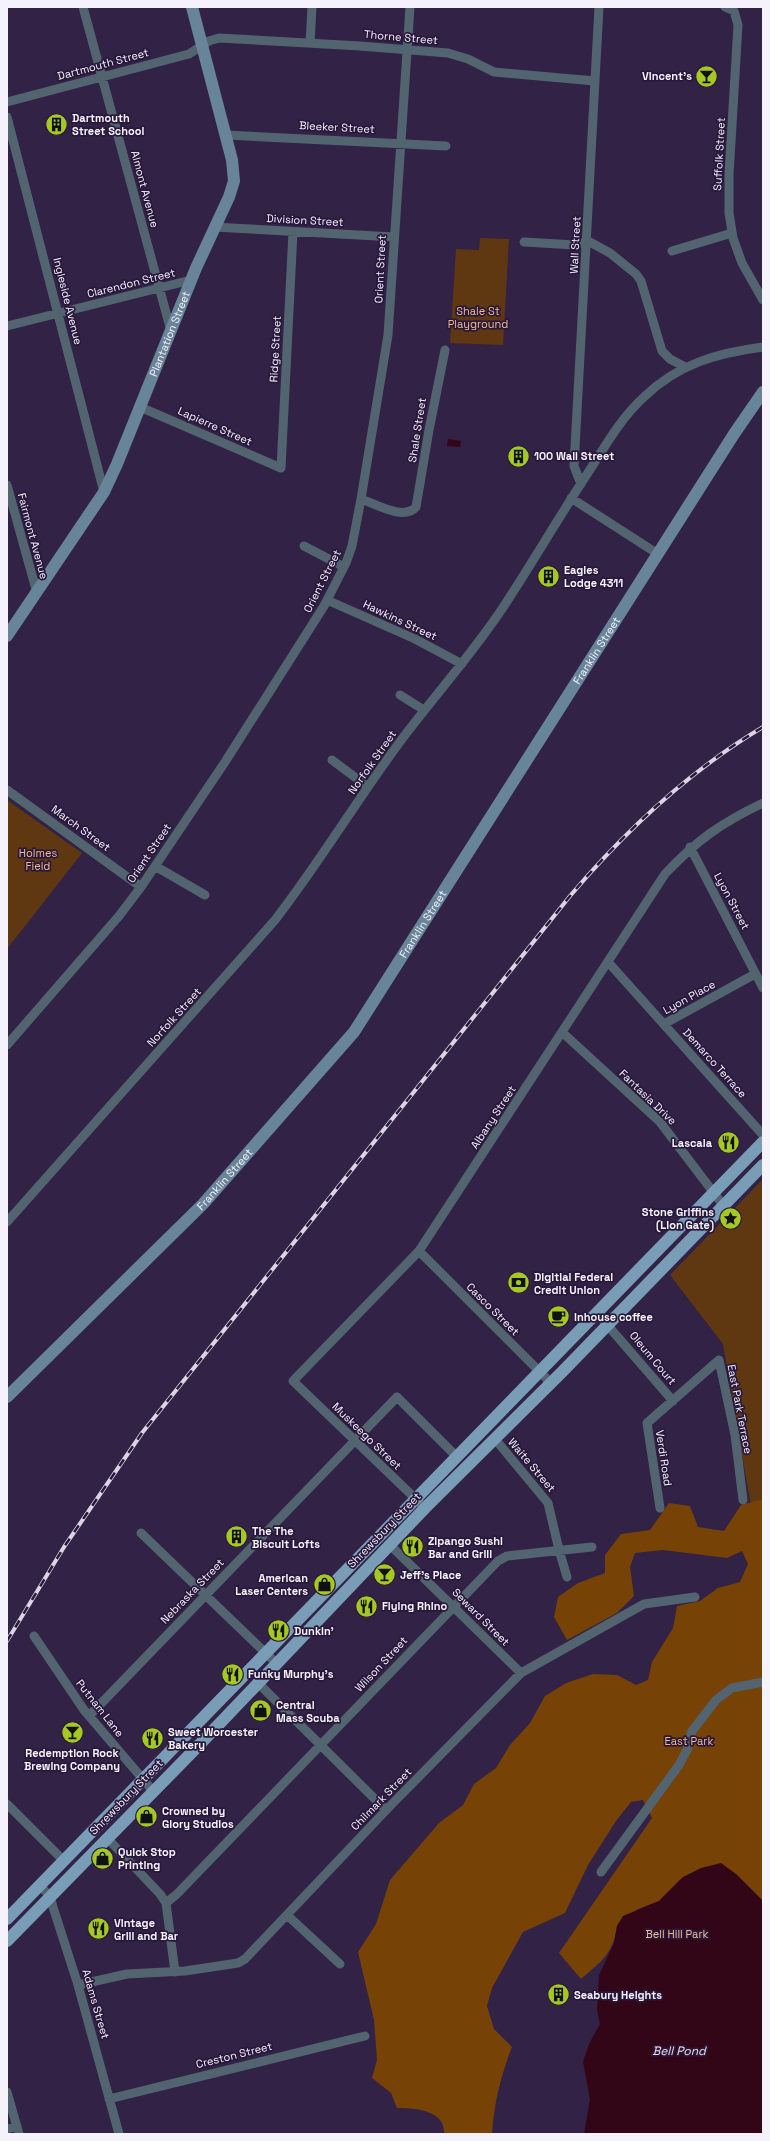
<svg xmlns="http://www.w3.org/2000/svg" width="770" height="2141" viewBox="0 0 770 2141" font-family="'Space Grotesk',sans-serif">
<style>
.green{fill:#5f3812}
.forest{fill:#764205}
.water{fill:#330617}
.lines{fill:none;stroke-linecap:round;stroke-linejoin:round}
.street{stroke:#536471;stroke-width:9}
.secondary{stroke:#688499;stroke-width:12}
.primary{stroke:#799cb7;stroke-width:12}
.rail-casing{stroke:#dbd5e3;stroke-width:4}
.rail{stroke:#28183c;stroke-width:2.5;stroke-dasharray:8;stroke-linecap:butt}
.labels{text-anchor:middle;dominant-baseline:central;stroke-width:3.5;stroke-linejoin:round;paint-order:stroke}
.street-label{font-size:11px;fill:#f6f2fc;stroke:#28183c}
.poi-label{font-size:11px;font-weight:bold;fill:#f6f2fc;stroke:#28183c;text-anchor:start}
.park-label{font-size:11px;fill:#f3ba8a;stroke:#28183c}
.water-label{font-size:12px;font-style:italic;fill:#f5dbe1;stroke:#28183c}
</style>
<rect width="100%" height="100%" fill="#312246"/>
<path class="green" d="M 480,238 L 509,239 L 503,345 L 450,343 L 456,249 L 479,250 Z
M 7,800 L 82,853 L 7,949 Z
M 763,1179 L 763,1576 L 723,1344 L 670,1275 Z"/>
<path class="forest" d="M 763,1499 L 763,1901 L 736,1874 L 683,1877 L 659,1901 L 638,1909 L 617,1926 C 613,1954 602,1961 581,1979 L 559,1953 L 652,1818 L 643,1800 L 631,1802 L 616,1821 L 588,1865 L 565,1913 L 523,1932 L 492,1988 L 487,2006 L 494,2029 L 512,2047 C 501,2075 494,2103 492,2134 L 444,2134 C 446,2110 414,2108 397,2108 L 391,2093 L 372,2078 L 377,2060 L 374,2020 L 358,1952 L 376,1924 L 390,1880 L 439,1823 L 463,1805 L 474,1784 L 496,1768 L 510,1745 L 530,1723 L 545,1696 L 566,1683 L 593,1674 L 617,1675 L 636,1685 L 648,1680 L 652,1662 L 673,1628 L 677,1606 L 700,1601 L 718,1588 L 740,1582 L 748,1564 L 742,1551 L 727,1558 L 663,1550 L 635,1553 L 630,1567 L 634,1596 L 617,1613 L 567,1640 L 554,1617 L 558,1597 L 578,1583 L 605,1573 L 605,1555 L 621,1534 L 650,1530 L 669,1503 L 690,1506 L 698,1527 L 724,1531 L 741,1505 Z"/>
<path class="water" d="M 448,439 L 461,441 L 460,447 L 447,446 Z
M 721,1863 L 736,1874 L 763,1901 L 763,2134 L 584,2134 L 590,2099 L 583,2062 L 589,2044 L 600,2024 L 597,2010 L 599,1975 L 614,1943 L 617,1926 L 623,1916 L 659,1901 L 683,1877 L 701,1868 Z"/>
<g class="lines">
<path class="street" d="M 83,7 L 171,331
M 725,7 L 734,11 L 738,25 L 729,175 L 729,213 L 733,238 L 742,263 L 763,300
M 310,43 L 312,7
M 7,102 L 189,54 L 209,41 L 219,38 L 360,46 L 448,53 L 468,59 L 494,72 L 595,81
M 7,117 L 104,492
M 226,135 L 446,146
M 214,227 L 394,237
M 524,242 L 575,245 L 588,241 L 610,253 L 636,274 L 641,281 L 662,351 L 670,359 L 685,367
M 672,251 L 732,233
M 7,326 L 191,280
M 140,407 L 281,468 L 293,232
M 581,484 L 574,466 L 599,7
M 7,485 L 37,593
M 571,498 L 658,554
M 361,499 C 376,504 404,521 416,507 L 429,430 L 445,350
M 304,546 L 344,567
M 327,600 L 415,639 L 462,664
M 400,695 L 424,710
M 332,760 L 368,787
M 7,790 L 141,887
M 690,847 L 763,988
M 155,866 L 205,895
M 608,962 L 763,1135
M 664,1024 L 755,974
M 563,1033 L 660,1122 L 723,1205
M 7,1045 L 119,916 L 141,887 L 225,762 L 324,606 L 346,563 L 352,546 L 361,499 L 388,335 L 410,7
M 7,1222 L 275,920 C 320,862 358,798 402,739 C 436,694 473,653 504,606 C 534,560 562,512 593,465 C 608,441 623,416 644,397 C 678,364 717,353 763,347
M 419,1251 L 551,1383
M 597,1313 L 673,1401
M 495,1439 L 548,1503 L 559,1550 L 567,1577
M 420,1503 L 293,1381 L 419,1251 L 665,874 C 697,840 721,823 763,803
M 660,1508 L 647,1423 L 719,1360 L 735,1435 L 743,1500
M 141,1533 L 276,1663
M 390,1545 L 521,1673
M 34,1636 L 84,1710 L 153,1791
M 258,1683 L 386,1810
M 89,1716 L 397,1397 L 456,1456
M 7,1804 L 64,1861
M 108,1839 L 160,1894 L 166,1903 L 175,1972
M 601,1872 L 679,1765 L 687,1750 L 692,1731 L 716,1700 L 732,1688 L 763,1682
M 40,1886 L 50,1896 L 53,1907 L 78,1985 L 119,2134
M 166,1903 L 177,1894 L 498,1561 L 507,1556 L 592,1547
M 287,1915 L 340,1964
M 78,1985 L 127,1974 L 185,1971 L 238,1963 L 245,1959 L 391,1805 L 521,1673 L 644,1604 L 695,1597
M 7,2092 L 19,2134
M 109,2099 L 365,2036
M 7,2129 L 17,2126"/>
<g class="secondary">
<path id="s1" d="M 7,636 L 104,492 L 117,464 L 196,268 L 229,197 L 234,181 L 232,160 L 192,7"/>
<path id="s2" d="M 7,1397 L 203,1204 L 354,1032 L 734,434 L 763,392"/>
</g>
<path class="primary" d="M 7,1919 L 763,1142
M 7,1941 L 202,1742 L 425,1508 L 563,1371 L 763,1165"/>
<defs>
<path id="rail" d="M 7,1641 L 64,1547 L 142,1433 L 570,896 C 626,830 689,771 763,727"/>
</defs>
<use href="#rail" class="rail-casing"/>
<use href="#rail" class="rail"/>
</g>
<defs>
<symbol id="bar-disc" viewBox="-11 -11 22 22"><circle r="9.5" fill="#a5c822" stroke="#28183c"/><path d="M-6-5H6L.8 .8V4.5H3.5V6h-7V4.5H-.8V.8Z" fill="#111"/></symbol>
<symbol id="building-disc" viewBox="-11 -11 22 22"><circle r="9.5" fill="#a5c822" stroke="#28183c"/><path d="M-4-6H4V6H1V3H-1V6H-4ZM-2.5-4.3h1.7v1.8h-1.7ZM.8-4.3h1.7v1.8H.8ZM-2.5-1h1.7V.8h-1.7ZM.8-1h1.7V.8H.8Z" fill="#111"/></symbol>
<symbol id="restaurant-disc" viewBox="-11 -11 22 22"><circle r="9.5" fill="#a5c822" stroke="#28183c"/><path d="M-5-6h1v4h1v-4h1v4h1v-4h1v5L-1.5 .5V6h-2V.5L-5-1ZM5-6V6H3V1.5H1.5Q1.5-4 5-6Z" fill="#111"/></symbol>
<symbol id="sight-disc" viewBox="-11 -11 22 22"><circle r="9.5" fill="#a5c822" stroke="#28183c"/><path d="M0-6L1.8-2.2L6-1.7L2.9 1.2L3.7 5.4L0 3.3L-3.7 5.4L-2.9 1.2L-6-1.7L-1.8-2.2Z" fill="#111"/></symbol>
<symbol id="bank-disc" viewBox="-11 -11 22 22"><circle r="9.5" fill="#a5c822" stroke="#28183c"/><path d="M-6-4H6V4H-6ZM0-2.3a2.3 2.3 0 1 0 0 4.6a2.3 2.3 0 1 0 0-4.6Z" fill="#111"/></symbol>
<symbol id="cafe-disc" viewBox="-11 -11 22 22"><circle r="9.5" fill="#a5c822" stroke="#28183c"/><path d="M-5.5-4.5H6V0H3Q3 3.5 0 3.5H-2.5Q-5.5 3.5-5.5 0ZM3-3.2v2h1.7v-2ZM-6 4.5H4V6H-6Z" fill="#111"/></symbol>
<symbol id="shop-disc" viewBox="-11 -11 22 22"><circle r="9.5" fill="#a5c822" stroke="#28183c"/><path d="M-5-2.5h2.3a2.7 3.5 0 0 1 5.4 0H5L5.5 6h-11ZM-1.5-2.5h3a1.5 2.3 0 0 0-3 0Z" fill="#111"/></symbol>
</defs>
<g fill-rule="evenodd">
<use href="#bar-disc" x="694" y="64" width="25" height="25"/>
<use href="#building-disc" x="44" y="112" width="25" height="25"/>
<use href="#building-disc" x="506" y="444" width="25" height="25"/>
<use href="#building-disc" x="536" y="564" width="25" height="25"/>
<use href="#restaurant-disc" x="716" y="1130" width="25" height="25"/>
<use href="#sight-disc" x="718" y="1206" width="25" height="25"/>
<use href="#bank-disc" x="506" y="1270" width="25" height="25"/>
<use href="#cafe-disc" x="546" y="1304" width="25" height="25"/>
<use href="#building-disc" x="224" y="1524" width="25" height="25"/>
<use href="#restaurant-disc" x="400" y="1534" width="25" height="25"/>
<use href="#bar-disc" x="372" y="1562" width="25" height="25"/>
<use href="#shop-disc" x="312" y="1572" width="25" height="25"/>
<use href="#restaurant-disc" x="354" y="1594" width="25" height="25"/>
<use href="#restaurant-disc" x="266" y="1618" width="25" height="25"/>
<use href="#restaurant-disc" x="220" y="1662" width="25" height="25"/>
<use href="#shop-disc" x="248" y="1698" width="25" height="25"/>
<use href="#bar-disc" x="60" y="1720" width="25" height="25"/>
<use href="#restaurant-disc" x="140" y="1726" width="25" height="25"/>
<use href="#shop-disc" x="134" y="1804" width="25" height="25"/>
<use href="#shop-disc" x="90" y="1846" width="25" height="25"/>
<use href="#restaurant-disc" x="86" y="1916" width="25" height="25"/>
<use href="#building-disc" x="546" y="1982" width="25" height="25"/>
</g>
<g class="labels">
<g class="street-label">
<text transform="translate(401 37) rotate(5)">Thorne Street</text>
<text transform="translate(103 64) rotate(-15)">Dartmouth Street</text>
<text transform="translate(337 127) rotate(3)">Bleeker Street</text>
<text transform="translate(719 154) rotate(-87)">Suffolk Street</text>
<text transform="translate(145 189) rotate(75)">Almont Avenue</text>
<text transform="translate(305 220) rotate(3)">Division Street</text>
<text transform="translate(575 245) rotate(-87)">Wall Street</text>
<text transform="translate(380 269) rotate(-87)">Orient Street</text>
<text transform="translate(131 283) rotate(-14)">Clarendon Street</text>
<text transform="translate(68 301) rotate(76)">Ingleside Avenue</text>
<text stroke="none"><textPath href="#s1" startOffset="345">Plantation Street</textPath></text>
<text transform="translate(275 349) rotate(-87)">Ridge Street</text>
<text transform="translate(215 426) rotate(24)">Lapierre Street</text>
<text transform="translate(417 430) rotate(-81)">Shale Street</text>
<text transform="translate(33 536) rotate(75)">Fairmont Avenue</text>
<text transform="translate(322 581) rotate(-63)">Orient Street</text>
<text transform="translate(400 620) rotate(25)">Hawkins Street</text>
<text stroke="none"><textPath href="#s2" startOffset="956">Franklin Street</textPath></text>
<text transform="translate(372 762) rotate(-55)">Norfolk Street</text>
<text transform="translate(81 828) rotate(36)">March Street</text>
<text transform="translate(149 853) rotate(-56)">Orient Street</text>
<text transform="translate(732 901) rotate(62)">Lyon Street</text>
<text stroke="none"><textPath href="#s2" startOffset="632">Franklin Street</textPath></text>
<text transform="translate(689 997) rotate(-29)">Lyon Place</text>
<text transform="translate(174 1017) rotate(-48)">Norfolk Street</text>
<text transform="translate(715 1063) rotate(48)">Demarco Terrace</text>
<text transform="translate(648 1097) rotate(44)">Fantasia Drive</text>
<text transform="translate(493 1117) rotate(-57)">Albany Street</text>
<text stroke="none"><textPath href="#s2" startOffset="308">Franklin Street</textPath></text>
<text transform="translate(493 1309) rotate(45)">Casco Street</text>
<text transform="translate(653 1358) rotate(50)">Oleum Court</text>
<text transform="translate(740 1409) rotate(79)">East Park Terrace</text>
<text transform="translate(367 1436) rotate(44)">Muskeego Street</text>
<text transform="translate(664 1458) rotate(81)">Verdi Road</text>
<text transform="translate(532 1465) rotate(50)">Waite Street</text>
<text transform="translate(384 1530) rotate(-46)">Shrewsbury Street</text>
<text transform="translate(192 1591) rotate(-46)">Nebraska Street</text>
<text transform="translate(481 1617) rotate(45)">Seward Street</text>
<text transform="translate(381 1664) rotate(-47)">Wilson Street</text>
<text transform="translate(100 1708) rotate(52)">Putnam Lane</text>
<text transform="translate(126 1797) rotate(-46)">Shrewsbury Street</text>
<text transform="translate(381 1799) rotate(-46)">Chilmark Street</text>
<text transform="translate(96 2004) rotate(74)">Adams Street</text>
<text transform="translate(234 2055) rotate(-14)">Creston Street</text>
</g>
<g class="poi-label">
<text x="692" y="76" text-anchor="end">Vincent's</text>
<text x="72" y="118">Dartmouth<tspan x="72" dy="13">Street School</tspan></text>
<text x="534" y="456">100 Wall Street</text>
<text x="564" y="570">Eagles<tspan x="564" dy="13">Lodge 4311</tspan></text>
<text x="712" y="1143" text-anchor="end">Lascala</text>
<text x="714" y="1212" text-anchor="end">Stone Griffins<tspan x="714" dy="13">(Lion Gate)</tspan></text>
<text x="534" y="1277">Digitial Federal<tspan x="534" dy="13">Credit Union</tspan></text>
<text x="574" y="1317">inhouse coffee</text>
<text x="252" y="1531">The The<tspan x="252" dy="13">Biscuit Lofts</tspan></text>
<text x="428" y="1541">Zipango Sushi<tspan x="428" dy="13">Bar and Grill</tspan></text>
<text x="400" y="1575">Jeff's Place</text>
<text x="308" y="1578" text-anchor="end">American<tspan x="308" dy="13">Laser Centers</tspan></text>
<text x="382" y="1606">Flying Rhino</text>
<text x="294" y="1631">Dunkin'</text>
<text x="248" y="1674">Funky Murphy's</text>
<text x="276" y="1705">Central<tspan x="276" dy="13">Mass Scuba</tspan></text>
<text x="168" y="1732">Sweet Worcester<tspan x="168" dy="13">Bakery</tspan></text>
<text x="72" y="1753" text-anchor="middle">Redemption Rock<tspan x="72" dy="13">Brewing Company</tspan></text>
<text x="162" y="1811">Crowned by<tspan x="162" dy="13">Glory Studios</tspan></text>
<text x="118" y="1852">Quick Stop<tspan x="118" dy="13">Printing</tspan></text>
<text x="114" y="1923">Vintage<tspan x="114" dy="13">Grill and Bar</tspan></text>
<text x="574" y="1995">Seabury Heights</text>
</g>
<g class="park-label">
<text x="478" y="311">Shale St<tspan x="478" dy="13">Playground</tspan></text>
<text x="38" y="853">Holmes<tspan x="38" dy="13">Field</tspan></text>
<text x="689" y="1741">East Park</text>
<text x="677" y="1934">Bell Hill Park</text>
</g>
<g class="water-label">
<text x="679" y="2051">Bell Pond</text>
</g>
</g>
<rect width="770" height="2141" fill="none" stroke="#f6f2fc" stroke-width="16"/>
</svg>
